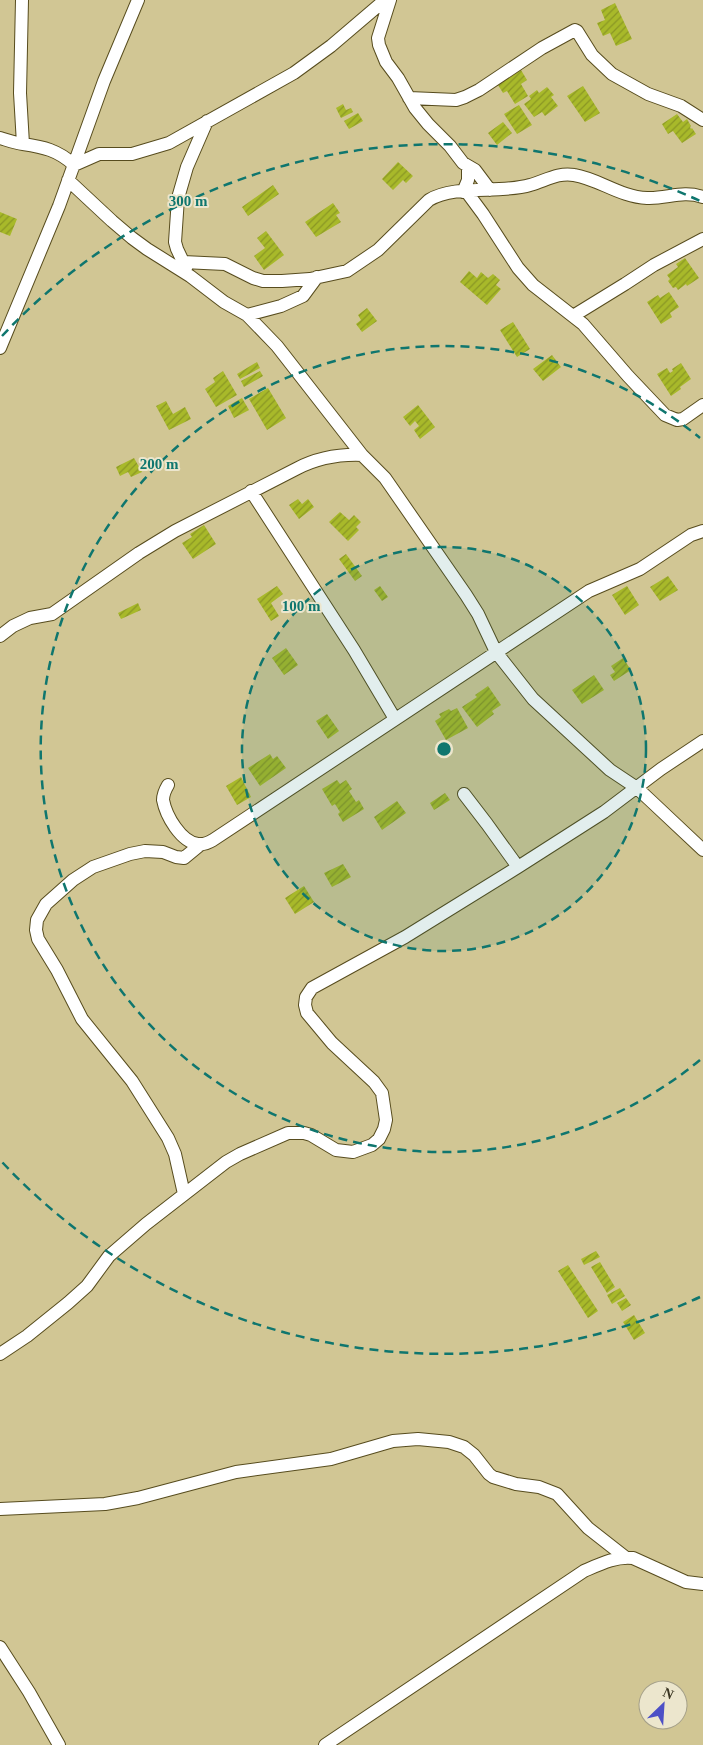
<svg xmlns="http://www.w3.org/2000/svg" width="703" height="1745" viewBox="0 0 703 1745" font-family="Georgia,serif">
<style>
.building{fill:url(#building-hatch)}
.lines{fill:none;stroke-linecap:round;stroke-linejoin:round}
.street-casing{stroke:#574c1e;stroke-width:14}
.street{stroke:#fff;stroke-width:12}
.ring{fill:none;stroke:#0f766e;stroke-width:2.5;stroke-dasharray:9 6}
.centre{fill:#0f766e;stroke:#ece6cd;stroke-width:2.5}
.ring-label{font-size:15px;text-anchor:middle;font-weight:bold;fill:#0f766e;stroke:#ece6cd;stroke-width:4;stroke-linejoin:round;paint-order:stroke}
</style>
<defs>
<pattern id="building-hatch" width="6" height="6" patternUnits="userSpaceOnUse" patternTransform="scale(1.25)"><rect width="6" height="6" fill="#a8b92a"/><path d="M-1 1l2-2M0 6l6-6M5 7l2-2" fill="none" stroke="#8a9724"/></pattern>
</defs>
<rect width="100%" height="100%" fill="#d1c694"/>
<path class="building" d="M 615,3 L 632,39 L 616,46 L 610,33 L 603,36 L 597,23 L 605,20 L 601,10 Z
M 521,70 L 527,80 L 521,84 L 528,96 L 515,104 L 507,91 L 503,93 L 498,85 Z
M 583,86 L 600,113 L 585,122 L 567,96 Z
M 547,87 L 554,95 L 551,97 L 558,106 L 545,116 L 542,112 L 534,117 L 524,104 L 531,99 L 529,96 L 537,90 L 539,93 Z
M 343,104 L 346,110 L 351,108 L 353,112 L 341,118 L 336,108 Z
M 519,105 L 532,125 L 517,134 L 504,114 Z
M 358,113 L 363,121 L 349,129 L 344,121 Z
M 677,114 L 683,122 L 687,119 L 691,126 L 690,127 L 691,129 L 692,128 L 696,134 L 682,143 L 673,131 L 668,134 L 662,124 Z
M 503,122 L 512,133 L 497,145 L 488,133 Z
M 398,162 L 413,176 L 406,183 L 403,180 L 393,190 L 382,179 Z
M 273,185 L 279,194 L 248,216 L 242,207 Z
M 333,203 L 340,213 L 336,215 L 341,222 L 316,237 L 305,222 Z
M 0,212 L 17,219 L 10,236 L 0,232 Z
M 266,231 L 284,255 L 264,270 L 254,256 L 265,248 L 257,238 Z
M 685,258 L 699,278 L 687,286 L 686,284 L 678,290 L 676,287 L 673,288 L 668,281 L 670,279 L 667,275 L 678,267 L 676,264 Z
M 469,271 L 477,278 L 481,272 L 488,278 L 493,274 L 500,280 L 496,285 L 501,289 L 487,305 L 460,282 Z
M 669,292 L 679,307 L 670,313 L 672,317 L 661,324 L 647,302 L 658,295 L 660,298 Z
M 367,308 L 377,321 L 362,332 L 356,324 L 361,320 L 358,315 Z
M 513,322 L 530,349 L 517,357 L 500,330 Z
M 552,355 L 561,367 L 543,381 L 533,369 Z
M 257,362 L 260,368 L 240,379 L 237,374 Z
M 681,363 L 691,379 L 680,387 L 681,389 L 671,396 L 657,374 L 667,368 L 670,373 L 673,371 L 672,369 Z
M 223,371 L 237,395 L 216,407 L 205,389 L 215,382 L 213,378 Z
M 260,371 L 263,376 L 244,387 L 241,381 Z
M 268,388 L 286,418 L 267,430 L 249,399 Z
M 242,398 L 249,410 L 234,418 L 228,406 Z
M 166,401 L 173,414 L 185,407 L 191,419 L 169,430 L 156,406 Z
M 418,405 L 435,427 L 420,439 L 414,430 L 419,426 L 415,421 L 410,426 L 403,417 Z
M 134,458 L 142,472 L 131,477 L 128,472 L 120,476 L 116,467 Z
M 298,499 L 302,504 L 308,499 L 314,507 L 299,519 L 289,505 Z
M 340,512 L 349,520 L 354,515 L 361,522 L 356,527 L 359,530 L 348,541 L 329,522 Z
M 204,525 L 216,544 L 193,559 L 182,543 L 192,537 L 190,534 Z
M 346,554 L 362,576 L 355,581 L 339,559 Z
M 668,576 L 678,590 L 660,601 L 650,587 Z
M 277,586 L 283,594 L 271,603 L 279,616 L 271,621 L 257,599 Z
M 380,586 L 388,597 L 382,601 L 374,590 Z
M 627,586 L 639,605 L 625,615 L 612,595 Z
M 138,603 L 141,610 L 121,619 L 118,613 Z
M 286,648 L 298,665 L 284,675 L 272,658 Z
M 623,658 L 631,670 L 614,681 L 610,675 L 615,672 L 611,666 Z
M 594,675 L 604,690 L 582,704 L 572,690 Z
M 488,686 L 501,705 L 492,711 L 494,714 L 477,727 L 462,707 L 477,697 L 475,695 Z
M 457,708 L 468,728 L 446,740 L 435,721 L 441,717 L 439,714 L 449,709 L 451,711 Z
M 327,714 L 339,731 L 328,739 L 316,721 Z
M 270,754 L 273,759 L 277,756 L 286,768 L 260,786 L 248,768 Z
M 241,777 L 251,797 L 237,805 L 226,786 Z
M 337,780 L 340,784 L 346,780 L 352,789 L 349,791 L 356,802 L 359,800 L 364,809 L 343,822 L 338,814 L 340,812 L 335,804 L 332,806 L 322,789 Z
M 445,793 L 450,800 L 434,810 L 430,803 Z
M 397,801 L 406,813 L 382,830 L 374,817 Z
M 343,864 L 351,877 L 332,887 L 324,873 Z
M 304,886 L 314,902 L 295,914 L 285,898 Z
M 596,1251 L 600,1257 L 584,1265 L 581,1259 Z
M 600,1262 L 615,1287 L 607,1293 L 591,1267 Z
M 568,1265 L 598,1311 L 588,1318 L 558,1271 Z
M 620,1288 L 625,1296 L 612,1304 L 607,1295 Z
M 626,1298 L 631,1305 L 622,1311 L 617,1303 Z
M 634,1315 L 645,1333 L 634,1340 L 623,1322 Z"/>
<g class="lines">
<defs>
<path id="street" d="M 22,0 L 20,93 L 23,144
M 390,0 L 378,38 L 379,45 L 386,62 L 398,78 L 415,108 L 428,124 L 450,146 L 463,163 L 475,170 L 490,190
M 409,98 L 456,100 L 465,97 L 479,90 L 542,48 L 575,30 L 577,31 L 592,55 L 612,74 L 648,94 L 681,106 L 703,120
M 0,138 C 7,140 15,143 23,144 C 43,147 58,150 74,165 L 99,154 L 132,154 L 169,143 L 294,73 L 331,46 L 385,0
M 68,180 L 112,221 L 132,238 L 147,249 L 190,276 L 224,302 L 247,315 L 277,346 L 362,455 L 385,478 L 466,595 L 478,614 L 496,652 L 533,699 L 610,770 L 637,788 L 652,802 L 703,850
M 466,191 L 483,214 L 518,268 L 533,285 L 583,324 L 628,376 L 665,415 L 677,420 L 683,419 L 703,405
M 463,192 L 468,180 L 468,167
M 183,262 L 225,264 L 253,278 L 263,281 L 282,281 L 310,279 L 347,271 L 378,250 L 429,200 C 455,184 501,194 530,185 C 545,181 558,172 574,175 C 599,179 620,197 647,198 C 667,199 682,190 703,197
M 186,268 L 177,249 L 175,242 L 178,198 L 187,167 L 207,121
M 247,315 L 281,306 L 303,296 L 317,277
M 573,316 L 625,284 L 654,265 L 703,239
M 0,348 L 59,206 L 104,81 L 138,0
M 251,491 L 354,650 L 395,719
M 0,636 L 13,626 L 30,618 L 52,614 L 139,553 L 175,531 L 296,469 C 317,458 337,454 362,455
M 168,785 C 165,790 163,794 163,800 C 166,816 181,842 198,844 C 204,845 208,843 213,840 L 589,591 L 640,569 L 691,535 L 703,531
M 464,794 L 487,824 L 518,867
M 184,1194 L 175,1154 L 168,1138 L 132,1081 L 82,1019 L 57,970 L 38,939 L 36,930 L 37,920 L 46,904 L 73,880 L 93,867 L 130,854 L 145,851 L 163,852 L 176,857 L 184,858 L 201,844
M 0,1354 L 27,1336 L 68,1303 L 87,1286 L 109,1256 L 146,1224 L 226,1162 L 240,1154 L 288,1133 L 304,1133 L 311,1135 L 336,1150 L 353,1152 L 372,1145 L 379,1139 L 384,1129 L 386,1120 L 382,1093 L 374,1082 L 332,1043 L 307,1013 L 305,1005 L 306,997 L 312,988 L 405,937 L 518,867 L 604,812 L 661,769 L 703,741
M 0,1509 L 105,1504 L 138,1498 L 236,1472 L 331,1459 L 393,1441 L 418,1439 L 449,1442 L 464,1447 L 474,1455 L 489,1474 L 493,1477 L 516,1484 L 539,1487 L 557,1494 L 588,1528 L 625,1557
M 0,1647 L 29,1692 L 59,1745
M 325,1745 L 584,1571 C 600,1564 616,1556 633,1558 L 686,1582 L 703,1584"/>
</defs>
<use href="#street" class="street-casing"/>
<use href="#street" class="street"/>
</g>
<circle cx="444" cy="749" r="202" fill="#0f766e" fill-opacity=".12"/>
<g class="ring">
<circle cx="444" cy="749" r="202"/>
<path d="M700 1060A403 403 0 1 1 700 438"/>
<path d="M700 1297A605 605 0 0 1 2 1162M2 336A605 605 0 0 1 700 201"/>
</g>
<circle cx="444" cy="749" r="8" class="centre"/>
<g class="ring-label">
<text x="188" y="206">300 m</text>
<text x="159" y="469">200 m</text>
<text x="301" y="611">100 m</text>
</g>
<g transform="translate(663 1705) rotate(25)"><circle r="24" fill="#ece6cd" stroke="#a5a089"/>
<path d="M0-4L9 19L0 12L-9 19Z" fill="#4d50c6"/>
<text y="-8" font-size="14" font-weight="bold" text-anchor="middle" fill="#3b3622">N</text>
</g>
</svg>
